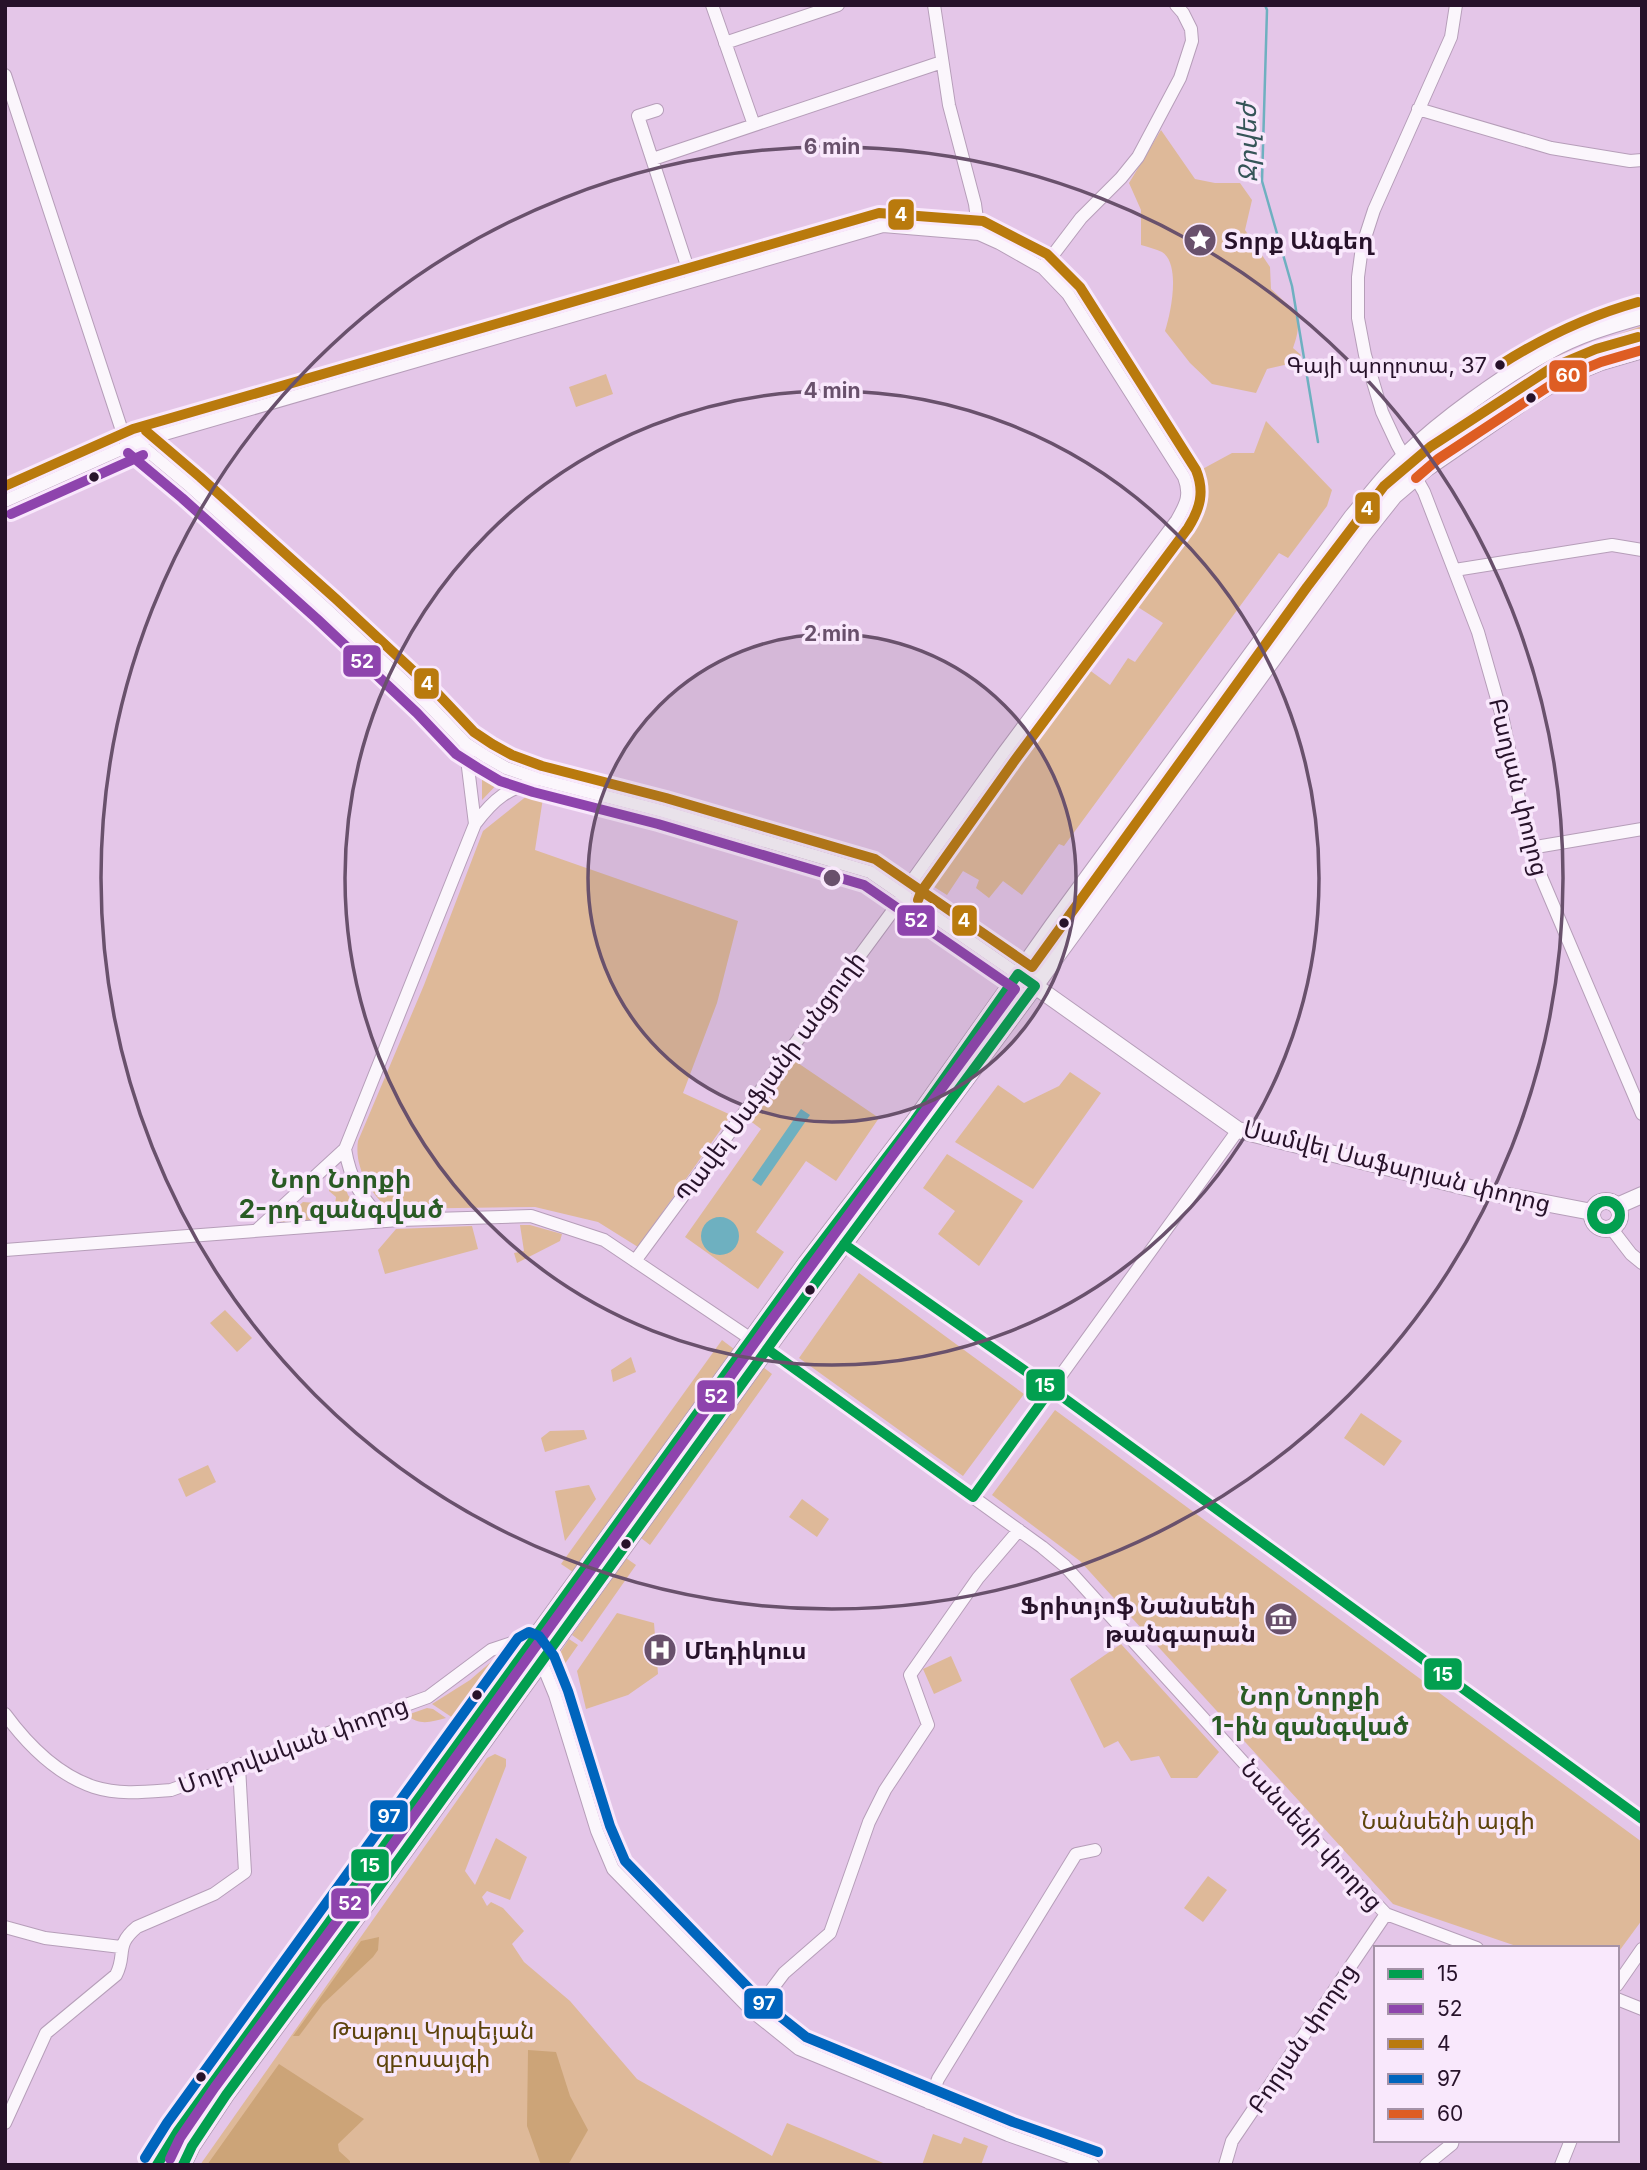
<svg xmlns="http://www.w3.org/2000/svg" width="1647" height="2170" viewBox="0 0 1647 2170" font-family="Inter,'Noto Sans Armenian',sans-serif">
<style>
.green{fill:#deb999}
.forest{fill:#cca478}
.water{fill:#6eb0c0}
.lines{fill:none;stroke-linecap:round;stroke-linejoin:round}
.stream{stroke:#6eb0c0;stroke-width:2.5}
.minor-casing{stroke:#b69eb9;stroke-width:14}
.major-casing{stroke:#b69eb9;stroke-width:18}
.minor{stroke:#fbf6fc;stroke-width:12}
.major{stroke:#fbf6fc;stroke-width:16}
.bus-1-casing{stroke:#f9e8fc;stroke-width:16}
.bus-2-casing{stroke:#f9e8fc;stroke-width:16}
.bus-3-casing{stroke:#f9e8fc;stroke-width:16}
.bus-4-casing{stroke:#f9e8fc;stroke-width:16}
.bus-5-casing{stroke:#f9e8fc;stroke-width:16}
.bus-1{stroke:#029f4f;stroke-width:10}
.bus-2{stroke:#8e44ad;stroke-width:10}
.bus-3{stroke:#b97a0d;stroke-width:10}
.bus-4{stroke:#0065bd;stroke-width:10}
.bus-5{stroke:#de5d23;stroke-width:10}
.ring{fill:none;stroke:#69516c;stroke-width:3.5}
.bus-dot{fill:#27122a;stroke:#f9e8fc;stroke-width:2.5}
.labels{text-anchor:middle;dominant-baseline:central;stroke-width:7;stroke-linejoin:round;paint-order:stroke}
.bus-label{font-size:22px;fill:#27122a;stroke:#f9e8fc;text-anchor:end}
.poi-label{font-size:24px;font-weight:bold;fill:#27122a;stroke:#f9e8fc;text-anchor:start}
.street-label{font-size:24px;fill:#27122a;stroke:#f9e8fc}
.park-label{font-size:24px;fill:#5d440c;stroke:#f9e8fc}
.water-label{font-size:26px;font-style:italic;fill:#355558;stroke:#f9e8fc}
.neighbourhood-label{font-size:26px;font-weight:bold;fill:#2a5b25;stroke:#f9e8fc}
.centre{fill:#69516c;stroke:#f9e8fc;stroke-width:3.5}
.ring-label{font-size:21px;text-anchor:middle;font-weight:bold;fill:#69516c;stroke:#f9e8fc;stroke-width:7;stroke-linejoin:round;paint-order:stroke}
.line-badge{stroke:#f9e8fc;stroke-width:2.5}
.badge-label{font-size:19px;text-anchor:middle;font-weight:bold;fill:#fff}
</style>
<rect width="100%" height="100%" fill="#e4c6e8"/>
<path class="green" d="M 1161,130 L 1195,179 L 1215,183 L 1240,183 L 1252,200 L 1245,230 L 1270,267 L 1271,289 C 1294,311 1305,315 1293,348 L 1301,355 L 1293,363 L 1267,369 L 1256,393 L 1212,384 L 1190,363 L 1165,331 C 1171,313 1181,264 1162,252 C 1156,249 1148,247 1141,245 L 1141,210 L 1129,183 Z
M 1642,326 L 1642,342 L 1567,367 L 1543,379 L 1429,456 L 1424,449 L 1537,367 L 1557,356 Z
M 606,374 L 613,394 L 576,407 L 569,387 Z
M 1266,421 L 1332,490 L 1327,506 L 1288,558 L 1279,553 L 1064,846 L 1059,844 L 1022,895 L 1003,881 L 989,898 L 976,888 L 979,880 L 963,871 L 947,895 L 923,880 L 1081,664 L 1110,685 L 1128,658 L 1135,662 L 1163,623 L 1133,604 L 1142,591 L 1136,587 C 1163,552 1201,519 1197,472 L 1232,453 L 1254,453 Z
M 478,762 L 492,772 L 505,776 L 482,800 L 482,780 Z
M 528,795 L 543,798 L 535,850 L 738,921 L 717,1003 L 683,1093 L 731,1115 L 638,1247 L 598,1222 L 535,1207 L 389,1209 C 370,1193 354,1167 358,1141 L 424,985 L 483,831 Z
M 792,1059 L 879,1118 L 836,1181 L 806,1161 L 756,1232 L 784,1252 L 758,1289 L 685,1237 L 761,1129 L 749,1120 Z
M 1070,1072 L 1101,1093 L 1033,1189 L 955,1142 L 998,1085 L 1024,1103 L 1059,1086 Z
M 947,1154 L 1023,1201 L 979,1266 L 938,1234 L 955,1211 L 923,1188 Z
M 339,1172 L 348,1195 L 363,1216 L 346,1217 L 335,1205 L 336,1197 L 329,1191 L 329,1180 Z
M 303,1202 L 317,1203 L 324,1210 L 332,1208 L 341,1219 L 280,1222 Z
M 520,1225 L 530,1225 L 562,1234 L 560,1241 L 517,1263 L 514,1253 L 524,1251 Z
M 472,1226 L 478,1249 L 385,1274 L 378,1250 L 396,1229 Z
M 859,1273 L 1024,1394 L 963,1476 L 799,1358 Z
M 225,1310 L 252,1338 L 237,1352 L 210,1323 Z
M 722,1340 L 734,1349 L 573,1572 L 561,1564 Z
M 631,1357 L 636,1372 L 613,1382 L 611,1370 Z
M 763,1367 L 772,1374 L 650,1545 L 641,1538 Z
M 1055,1410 L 1642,1842 L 1642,1920 L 1617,1954 L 1617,1948 L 1522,1948 L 1393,1904 L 1080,1561 L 992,1495 Z
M 1361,1413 L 1402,1441 L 1384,1466 L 1344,1438 Z
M 584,1430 L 587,1439 L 545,1452 L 541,1438 L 550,1431 Z
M 208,1465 L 216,1482 L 186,1497 L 178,1479 Z
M 589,1485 L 596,1499 L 565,1541 L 555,1491 Z
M 802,1499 L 829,1519 L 817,1537 L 789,1517 Z
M 626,1558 L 636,1565 L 582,1642 L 572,1635 Z
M 617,1613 L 654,1623 L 658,1674 L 628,1695 L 586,1709 L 577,1671 Z
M 569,1639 L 578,1645 L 555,1678 L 552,1665 Z
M 1121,1644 L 1219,1752 L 1197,1778 L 1171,1778 L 1159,1756 L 1131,1761 L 1118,1741 L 1104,1748 L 1070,1679 Z
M 503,1655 L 505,1656 L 456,1720 L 432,1704 L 470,1680 L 492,1661 Z
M 951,1656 L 962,1681 L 934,1694 L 923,1669 Z
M 427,1708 L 433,1709 L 446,1718 C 431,1722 419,1726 407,1715 Z
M 495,1754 L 506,1759 L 506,1766 L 465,1871 L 475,1885 L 496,1838 L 527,1857 L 510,1900 L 487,1891 L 482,1897 L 487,1906 L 491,1902 L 503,1908 L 524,1931 L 512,1944 L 524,1962 L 570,2001 L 637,2079 L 772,2156 L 787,2123 L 888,2165 L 200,2165 L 487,1758 Z
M 1208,1876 L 1227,1890 L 1203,1922 L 1184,1908 Z
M 933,2134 L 961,2144 L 964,2137 L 988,2146 L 981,2165 L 922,2165 Z"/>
<path class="forest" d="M 379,1937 L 378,1950 L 373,1957 L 323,2004 L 299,2036 L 293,2036 L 361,1941 Z
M 528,2050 L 556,2052 L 570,2096 L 588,2130 L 568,2165 L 541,2165 L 527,2126 Z
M 279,2064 L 364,2119 L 338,2144 L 339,2151 L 350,2161 L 350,2165 L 207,2165 Z"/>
<path class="water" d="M 801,1109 L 810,1115 L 761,1186 L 752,1180 Z
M701 1236a19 19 0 1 1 38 0a19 19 0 1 1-38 0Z"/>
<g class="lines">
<path class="stream" d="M 1265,5 L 1267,10 L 1262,181 L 1292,286 L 1318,442"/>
<defs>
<path id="minor" d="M 712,5 L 754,125
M 934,5 L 949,105 L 975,204 L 979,234
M 1456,5 L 1451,37 L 1374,210 L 1362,247 L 1358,277 L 1358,318 L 1365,355 L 1382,412 L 1397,444 L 1424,492 L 1478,632 L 1503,720 L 1523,818 L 1537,867 L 1642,1114
M 725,43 L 838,5
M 5,75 L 127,446
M 1418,109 L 1551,148 L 1630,161 L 1642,160
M 657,110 L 638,116 L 692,281
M 653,159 L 942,62
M 1043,268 L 1081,218 L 1121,178 L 1138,157 L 1180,78 L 1192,41 L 1191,29 L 1183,13 L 1176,5
M 137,442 L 191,487 L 326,609 L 427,703 L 465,743 L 485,756 L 506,768 L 538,779 L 662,811 L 870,872 L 1035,986
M 5,501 L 137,442 L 883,226 L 979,234 L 999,243 L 1043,268 L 1068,294 L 1184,477 C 1191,495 1186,504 1177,520 L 1004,752 L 909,885 L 900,901 L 635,1261
M 1455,570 L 1612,545 L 1642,550
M 465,743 L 475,824
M 1530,848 L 1642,829
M 345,1149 C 350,1179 362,1201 385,1221
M 1611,1228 L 1631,1254 L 1642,1263
M 257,1230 L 345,1149 L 475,824 C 496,796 506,791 538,779
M 844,1244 L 1064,1398 L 1642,1819
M 5,1250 L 399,1220 L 531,1216 L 604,1240 L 794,1368 L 1042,1547 L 1065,1566 L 1283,1806 L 1386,1914 L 1477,1948
M 973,1497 L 1238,1130
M 5,1714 C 27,1744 58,1775 94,1787 C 119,1795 145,1792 171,1790 L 428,1697 L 491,1650 L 518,1641 L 529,1646 L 541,1661 L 555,1695 L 597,1831 L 613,1869 L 754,2013 L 799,2049 L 1008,2135 L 1093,2165
M 5,1927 L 45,1938 L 121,1947
M 1617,1985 L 1642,1949
M 1617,1999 L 1642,2009
M 754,2013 L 784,1973 L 830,1933 L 869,1822 L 885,1790 L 928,1725 L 910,1675 L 978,1578 L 1019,1530
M 929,2103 L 938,2079 L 1076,1854 L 1095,1850
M 5,2123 L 46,2033 L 116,1975 C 127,1954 114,1946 137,1927 L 214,1894 L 245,1872 L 239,1767
M 1225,2165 L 1232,2141 L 1386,1914
M 1426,2165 L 1452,2144 L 1453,2140
M 1561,2165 L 1571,2140"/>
<path id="major" d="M 1035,986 L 1238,1130 L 1482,1191 L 1592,1212
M1592 1215a14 14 0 1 1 28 0a14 14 0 1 1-28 0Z
M 1617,1206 L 1642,1195
M 157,2165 L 178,2131 L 806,1263 L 915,1120 L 1053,925 L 1352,517 C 1369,497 1386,474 1405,456 C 1442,420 1502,377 1547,352 C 1576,335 1610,325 1642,316
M 183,2165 L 192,2146 L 226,2095 L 366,1905 L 780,1331 L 1035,986 L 1363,535 L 1394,496 L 1427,468 L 1529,398 L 1560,379 L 1601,362 L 1642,350"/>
</defs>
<use href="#minor" class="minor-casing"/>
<use href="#major" class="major-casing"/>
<use href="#minor" class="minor"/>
<use href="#major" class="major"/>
<defs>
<path id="bus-1" d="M1592 1215a14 14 0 1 1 28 0a14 14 0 1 1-28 0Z
M 844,1244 L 1064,1398 L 1642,1819
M 767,1349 L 973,1497 L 1051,1389
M 157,2165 L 178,2131 L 806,1263 L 915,1120 L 1018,974 L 1035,986 L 780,1331 L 366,1905 L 226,2095 L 192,2146 L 183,2165"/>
<path id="bus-2" d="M 128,453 L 182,498 L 317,619 L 417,713 L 456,754 L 478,768 L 500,781 L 533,792 L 658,824 L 864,885 L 1015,989 L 769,1323 L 355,1897 L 215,2087 L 180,2138 L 170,2159
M 11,514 L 143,455"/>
<path id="bus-3" d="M 1500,365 C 1544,337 1588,316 1638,302
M 146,431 L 200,477 L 336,599 L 437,693 L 474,732 L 492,744 L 512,755 L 542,766 L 666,798 L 875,859 L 1032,967 L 1307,587 L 1384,486 L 1430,447 L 1553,367 L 1596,349 L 1638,337
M 5,486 L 133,429 L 879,213 L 983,221 L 1047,254 L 1080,287 L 1196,470 C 1205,492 1200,509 1188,528 L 1015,760 L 921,892 L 918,900"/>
<path id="bus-4" d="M 145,2158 L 167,2123 L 518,1638 L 529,1632 L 539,1636 L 554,1656 L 568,1691 L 610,1826 L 625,1861 L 763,2003 L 806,2037 L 1013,2122 L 1098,2152"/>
<path id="bus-5" d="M 1416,478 L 1438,459 L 1560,379 L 1601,362 L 1642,350"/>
</defs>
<use href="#bus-1" class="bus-1-casing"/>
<use href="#bus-2" class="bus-2-casing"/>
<use href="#bus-3" class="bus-3-casing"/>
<use href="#bus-4" class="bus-4-casing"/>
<use href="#bus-5" class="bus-5-casing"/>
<use href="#bus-1" class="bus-1"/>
<use href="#bus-2" class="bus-2"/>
<use href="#bus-3" class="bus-3"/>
<use href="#bus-4" class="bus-4"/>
<use href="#bus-5" class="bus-5"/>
</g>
<circle cx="832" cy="878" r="244" fill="#69516c" fill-opacity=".12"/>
<g class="ring">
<circle cx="832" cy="878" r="244"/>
<circle cx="832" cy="878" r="487"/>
<circle cx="832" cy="878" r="731"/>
</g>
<defs>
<symbol id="sight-disc" viewBox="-11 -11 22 22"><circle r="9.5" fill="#69516c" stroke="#f9e8fc"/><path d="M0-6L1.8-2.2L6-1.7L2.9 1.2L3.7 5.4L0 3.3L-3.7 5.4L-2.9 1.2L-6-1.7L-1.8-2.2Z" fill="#fff"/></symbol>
<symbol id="museum-disc" viewBox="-11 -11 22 22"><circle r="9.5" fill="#69516c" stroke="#f9e8fc"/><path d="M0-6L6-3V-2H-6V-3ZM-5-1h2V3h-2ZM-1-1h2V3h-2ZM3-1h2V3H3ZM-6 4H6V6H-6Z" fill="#fff"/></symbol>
<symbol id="hospital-disc" viewBox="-11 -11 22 22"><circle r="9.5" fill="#69516c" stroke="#f9e8fc"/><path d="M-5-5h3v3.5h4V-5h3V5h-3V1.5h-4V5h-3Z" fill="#fff"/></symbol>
</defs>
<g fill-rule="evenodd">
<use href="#sight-disc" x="1181" y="221" width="38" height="38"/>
<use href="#museum-disc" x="1262" y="1600" width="38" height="38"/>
<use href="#hospital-disc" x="641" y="1631" width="38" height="38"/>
</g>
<g class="bus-dot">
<circle cx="1500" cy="365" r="6"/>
<circle cx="1531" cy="398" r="6"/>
<circle cx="94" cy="477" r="6"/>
<circle cx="1064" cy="923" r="6"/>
<circle cx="810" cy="1290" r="6"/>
<circle cx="626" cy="1544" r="6"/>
<circle cx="477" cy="1695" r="6"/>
<circle cx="201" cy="2077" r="6"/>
</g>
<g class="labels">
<g class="bus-label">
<text x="1487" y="365">Գայի պողոտա, 37</text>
</g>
<g class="poi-label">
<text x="1224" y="240">Տորք Անգեղ</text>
<text x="1256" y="1605" text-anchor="end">Ֆրիտյոֆ Նանսենի<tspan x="1256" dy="28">թանգարան</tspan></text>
<text x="684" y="1650">Մեդիկուս</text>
</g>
<g class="street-label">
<text transform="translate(1519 787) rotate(76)">Բաղյան փողոց</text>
<text transform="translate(770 1077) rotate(-54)">Պավել Սաֆյանի անցուղի</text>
<text transform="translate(1397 1166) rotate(14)">Սամվել Սաֆարյան փողոց</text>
<text transform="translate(293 1745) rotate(-20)">Մոլդովական փողոց</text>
<text transform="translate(1312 1835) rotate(47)">Նանսենի փողոց</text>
<text transform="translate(1302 2038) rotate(-56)">Բորյան փողոց</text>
</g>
<g class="park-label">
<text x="1448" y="1820">Նանսենի այգի</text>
<text x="433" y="2030">Թաթուլ Կրպեյան<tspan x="433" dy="28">զբոսայգի</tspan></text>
</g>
<g class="water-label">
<text transform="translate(1247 143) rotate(-91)">Ջրվեժ</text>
</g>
<g class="neighbourhood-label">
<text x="341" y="1178">Նոր Նորքի<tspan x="341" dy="30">2-րդ զանգված</tspan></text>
<text x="1310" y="1695">Նոր Նորքի<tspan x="1310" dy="30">1-ին զանգված</tspan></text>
</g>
</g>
<circle cx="832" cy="878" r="10" class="centre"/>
<g class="ring-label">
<text x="832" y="154">6 min</text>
<text x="832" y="398">4 min</text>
<text x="832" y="641">2 min</text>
</g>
<g class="line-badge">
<rect x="887" y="198" width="28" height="33" rx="7" fill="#b97a0d"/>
<rect x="1548" y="359" width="40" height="34" rx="7" fill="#de5d23"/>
<rect x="1354" y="491" width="27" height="34" rx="7" fill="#b97a0d"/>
<rect x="342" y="644" width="40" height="34" rx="7" fill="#8e44ad"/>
<rect x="413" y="667" width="27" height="33" rx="7" fill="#b97a0d"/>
<rect x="951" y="904" width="27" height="33" rx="7" fill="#b97a0d"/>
<rect x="896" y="904" width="40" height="33" rx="7" fill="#8e44ad"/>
<rect x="1025" y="1368" width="41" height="34" rx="7" fill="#029f4f"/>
<rect x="696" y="1379" width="40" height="34" rx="7" fill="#8e44ad"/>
<rect x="1423" y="1657" width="40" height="34" rx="7" fill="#029f4f"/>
<rect x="369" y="1799" width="40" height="34" rx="7" fill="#0065bd"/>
<rect x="350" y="1848" width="40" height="34" rx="7" fill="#029f4f"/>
<rect x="330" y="1887" width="40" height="33" rx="7" fill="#8e44ad"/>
<rect x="743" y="1987" width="41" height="33" rx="7" fill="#0065bd"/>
</g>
<g class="badge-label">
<text x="901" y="221">4</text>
<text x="1568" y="382">60</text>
<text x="1367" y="515">4</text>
<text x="362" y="668">52</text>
<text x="427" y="690">4</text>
<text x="964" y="927">4</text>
<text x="916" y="927">52</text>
<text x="1045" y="1392">15</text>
<text x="716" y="1403">52</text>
<text x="1443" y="1681">15</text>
<text x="389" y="1823">97</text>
<text x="370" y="1872">15</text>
<text x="350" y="1910">52</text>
<text x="764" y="2010">97</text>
</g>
<rect width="1647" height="2170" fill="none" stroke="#27122a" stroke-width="14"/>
<rect x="1374" y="1946" width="245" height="196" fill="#f9e8fc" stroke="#a592a8" stroke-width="2"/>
<rect x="1388" y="1969" width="35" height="10" fill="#029f4f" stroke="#a592a8" stroke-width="2"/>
<text x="1437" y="1981" font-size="21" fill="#27122a">15</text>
<rect x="1388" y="2004" width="35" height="10" fill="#8e44ad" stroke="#a592a8" stroke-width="2"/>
<text x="1437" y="2016" font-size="21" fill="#27122a">52</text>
<rect x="1388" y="2039" width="35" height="10" fill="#b97a0d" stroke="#a592a8" stroke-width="2"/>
<text x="1437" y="2051" font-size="21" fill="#27122a">4</text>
<rect x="1388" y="2074" width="35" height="10" fill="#0065bd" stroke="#a592a8" stroke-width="2"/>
<text x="1437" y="2086" font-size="21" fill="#27122a">97</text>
<rect x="1388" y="2109" width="35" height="10" fill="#de5d23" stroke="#a592a8" stroke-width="2"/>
<text x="1437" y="2121" font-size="21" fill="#27122a">60</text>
</svg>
